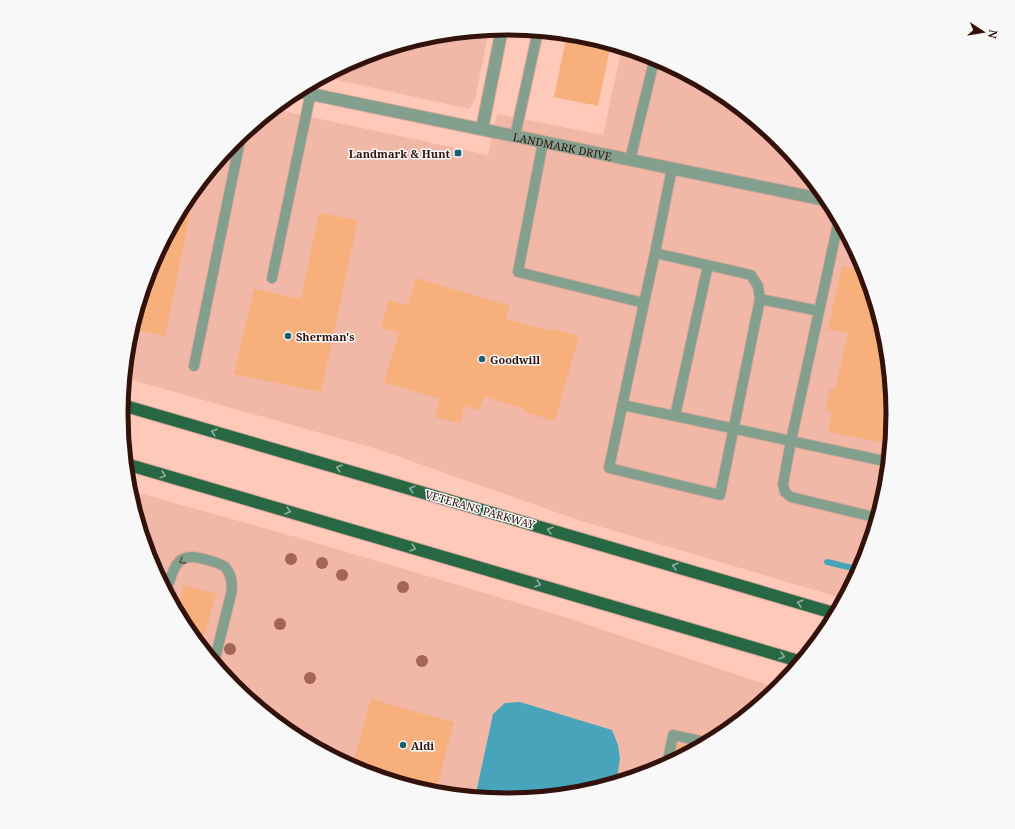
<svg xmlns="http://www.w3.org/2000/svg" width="1015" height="829" viewBox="0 0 1015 829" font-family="'Noto Serif',serif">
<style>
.built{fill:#f1b8a8}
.water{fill:#48a4ba}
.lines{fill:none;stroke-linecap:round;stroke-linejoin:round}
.stream{stroke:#48a4ba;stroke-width:6}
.building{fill:#f7af7b}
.service-casing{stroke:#daa89a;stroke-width:12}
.minor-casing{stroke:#daa89a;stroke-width:14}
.tertiary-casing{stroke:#daa89a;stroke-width:14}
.trunk-casing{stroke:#daa89a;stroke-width:14}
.service{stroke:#839f8d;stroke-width:10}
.minor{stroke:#839f8d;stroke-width:12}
.tertiary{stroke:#839f8d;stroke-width:12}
.trunk{stroke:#286744;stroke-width:12}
.tree{fill:#a26656}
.oneway{stroke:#90b09e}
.oneway2{stroke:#565145}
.poi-dot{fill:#186070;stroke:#f8f8f8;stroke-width:1.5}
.labels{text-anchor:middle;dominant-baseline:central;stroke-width:3;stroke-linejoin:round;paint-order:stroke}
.street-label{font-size:11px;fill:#32120a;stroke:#f8f8f8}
.poi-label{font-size:11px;font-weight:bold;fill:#32120a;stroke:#f8f8f8;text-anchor:start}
.rim{fill:none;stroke:#32120a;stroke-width:5}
</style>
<rect width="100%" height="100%" fill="#ffc9ba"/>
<path class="built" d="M 489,30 L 475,100 L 469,109 L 324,77 L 360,57 L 432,35 Z
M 622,47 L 656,58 L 722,93 L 781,141 L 829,200 L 865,267 L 887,339 L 894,415 L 887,490 L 864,563 L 845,599 L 581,521 L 377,449 L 125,378 L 128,339 L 151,266 L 186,200 L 234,141 L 274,109 L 488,155 L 497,114 L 603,135 Z
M 128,490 L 296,537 L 562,616 L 780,689 L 722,736 L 655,772 L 583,794 L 507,801 L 432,794 L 359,771 L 293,736 L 234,688 L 186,629 L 150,562 Z"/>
<path class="water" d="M 520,702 L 612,730 L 618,745 L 620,759 L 616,784 L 583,794 L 507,801 L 475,798 L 493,714 L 505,703 Z"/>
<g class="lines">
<path class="stream" d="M 827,562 L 861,570"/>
</g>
<path class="building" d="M 567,34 L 583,35 L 611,44 L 598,106 L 554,97 Z
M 195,189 L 165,336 L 131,329 L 151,266 L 186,200 Z
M 319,213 L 358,220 L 321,392 L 234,374 L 254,289 L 301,299 Z
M 842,266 L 866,271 L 887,339 L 894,415 L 891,444 L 828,432 L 832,412 L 826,410 L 830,389 L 835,390 L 848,333 L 828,329 Z
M 416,278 L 510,306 L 506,319 L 549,331 L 549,328 L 579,336 L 555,421 L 524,412 L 525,409 L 484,397 L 479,410 L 465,406 L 460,423 L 435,417 L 440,399 L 384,382 L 399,333 L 381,328 L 389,300 L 407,305 Z
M 184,585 L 216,594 L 201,648 L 186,629 L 176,611 Z
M 371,699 L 449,721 L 454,722 L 435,794 L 359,771 L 352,768 Z
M 675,743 L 700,748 L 671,763 Z"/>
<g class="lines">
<defs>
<path id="service" d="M 515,136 L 538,31
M 543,142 L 518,272 L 644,303 L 655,253 L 672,168
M 630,160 L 655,57
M 839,219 L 791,441 L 889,462
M 708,265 L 675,416 L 791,441 L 783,484 L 785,492 L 791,497 L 878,518
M 272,278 L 313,82
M 760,299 L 819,311
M 644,303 L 609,468 L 720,495 L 760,299 L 758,286 L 751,275 L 655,253
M 194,366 L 241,136
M 622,405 L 675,416
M 149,557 L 152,558
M 166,592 C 169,584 172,569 178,563 C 181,559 187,557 192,557 C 198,557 221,563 225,567 C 232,575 233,584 231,594 L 214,663
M 667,765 L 673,735 L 710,743"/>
<path id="minor" d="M 482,129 L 502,29"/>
<g id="tertiary">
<path id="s1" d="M 296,91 L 830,201"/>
</g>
<path id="trunk" d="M 122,405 L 376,479 L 837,614
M 126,464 L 802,662"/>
</defs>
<use href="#service" class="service-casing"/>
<use href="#minor" class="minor-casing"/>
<use href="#tertiary" class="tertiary-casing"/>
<use href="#trunk" class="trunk-casing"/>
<use href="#service" class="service"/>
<use href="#minor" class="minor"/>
<use href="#tertiary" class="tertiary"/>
<use href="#trunk" class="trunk"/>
</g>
<g class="tree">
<circle cx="291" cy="559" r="6"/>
<circle cx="322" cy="563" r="6"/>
<circle cx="342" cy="575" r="6"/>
<circle cx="403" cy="587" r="6"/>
<circle cx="280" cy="624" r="6"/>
<circle cx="230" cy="649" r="6"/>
<circle cx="422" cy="661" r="6"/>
<circle cx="310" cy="678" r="6"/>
</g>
<defs><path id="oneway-chevron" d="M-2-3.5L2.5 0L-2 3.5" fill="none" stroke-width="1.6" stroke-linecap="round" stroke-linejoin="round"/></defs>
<g class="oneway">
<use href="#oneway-chevron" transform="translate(214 432) rotate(-164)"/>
<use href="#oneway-chevron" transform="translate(339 468) rotate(-164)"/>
<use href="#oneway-chevron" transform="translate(163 475) rotate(16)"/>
<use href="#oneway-chevron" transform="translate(412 489) rotate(-164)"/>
<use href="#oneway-chevron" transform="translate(288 511) rotate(16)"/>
<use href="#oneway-chevron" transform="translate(550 530) rotate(-164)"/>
<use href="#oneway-chevron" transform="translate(413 548) rotate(16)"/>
<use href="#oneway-chevron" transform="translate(675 566) rotate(-164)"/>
<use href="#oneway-chevron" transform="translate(538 584) rotate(16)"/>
<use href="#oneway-chevron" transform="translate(800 603) rotate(-164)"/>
<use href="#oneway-chevron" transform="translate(782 656) rotate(16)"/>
</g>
<use class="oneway2" href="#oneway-chevron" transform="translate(182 561) rotate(151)"/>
<g class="poi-dot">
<rect x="454" y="149" width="8" height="8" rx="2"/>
<circle cx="288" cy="336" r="4"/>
<circle cx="482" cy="359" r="4"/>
<circle cx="403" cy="745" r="4"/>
</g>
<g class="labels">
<g class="street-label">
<text stroke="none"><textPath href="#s1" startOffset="272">LANDMARK DRIVE</textPath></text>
<text transform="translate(480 509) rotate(16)">VETERANS PARKWAY</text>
</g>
<g class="poi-label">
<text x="450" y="153" text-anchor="end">Landmark &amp; Hunt</text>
<text x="296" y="336">Sherman's</text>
<text x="490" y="359">Goodwill</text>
<text x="411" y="745">Aldi</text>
</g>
</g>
<path d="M0 0H1015V829H0ZM128 414a379 379 0 1 1 758 0a379 379 0 1 1-758 0Z" fill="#f8f8f8" fill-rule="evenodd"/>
<path class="rim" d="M128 414a379 379 0 1 1 758 0a379 379 0 1 1-758 0Z"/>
<g transform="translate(983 32) rotate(102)" stroke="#f8f8f8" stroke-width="3" paint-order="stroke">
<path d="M0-3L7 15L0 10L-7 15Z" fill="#32120a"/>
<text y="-6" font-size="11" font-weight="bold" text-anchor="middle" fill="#32120a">N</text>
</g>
</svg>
